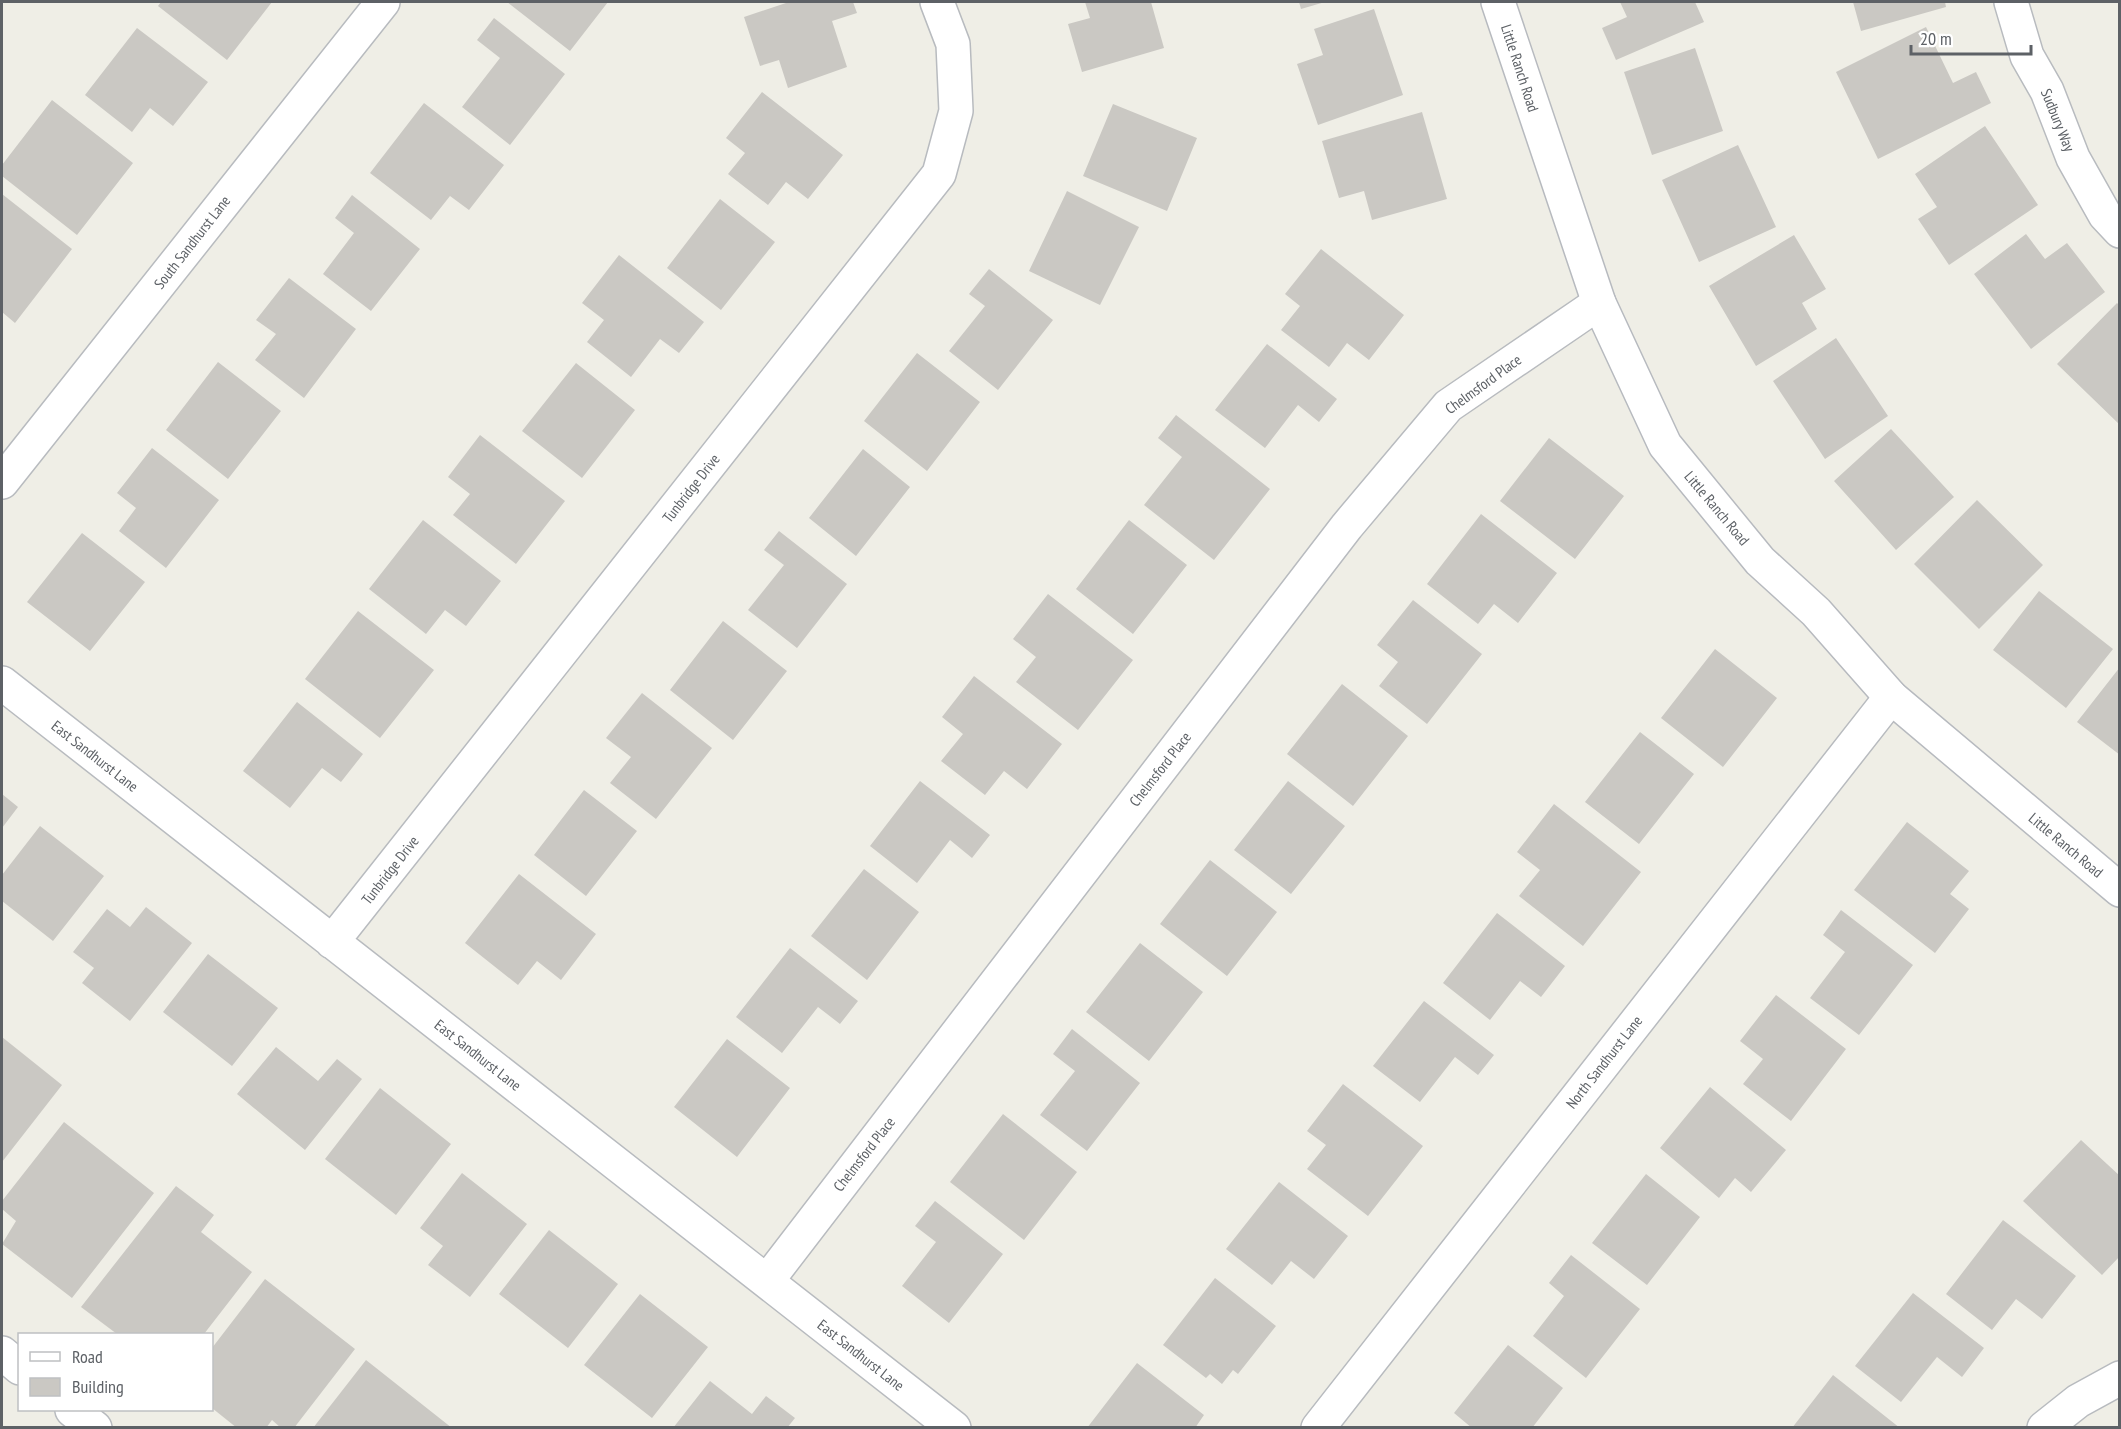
<svg xmlns="http://www.w3.org/2000/svg" width="2121" height="1429" viewBox="0 0 2121 1429" font-family="'PT Sans Narrow',sans-serif">
<style>
.building{fill:#cac8c3}
.lines{fill:none;stroke-linecap:round;stroke-linejoin:round}
.street-casing{stroke:#b8bbbf;stroke-width:36}
.secondary-casing{stroke:#b7babf;stroke-width:36}
.street{stroke:#fff;stroke-width:33}
.secondary{stroke:#fff;stroke-width:33}
.labels{text-anchor:middle;dominant-baseline:central;stroke-width:6;stroke-linejoin:round;paint-order:stroke}
.street-label{font-size:15px;fill:#5d6166;stroke:#fff}
</style>
<rect width="100%" height="100%" fill="#efeee6"/>
<path class="building" d="M 161,2 L 272,2 L 227,60 L 158,6 Z
M 507,2 L 608,2 L 570,51 Z
M 789,2 L 853,2 L 857,13 L 832,21 L 847,67 L 788,88 L 779,60 L 760,66 L 744,17 Z
M 1085,2 L 1151,2 L 1164,48 L 1082,72 L 1068,24 L 1090,18 Z
M 1299,2 L 1325,2 L 1301,9 Z
M 1620,2 L 1695,2 L 1704,22 L 1616,60 L 1602,28 L 1627,17 Z
M 1853,2 L 1945,2 L 1946,7 L 1861,31 Z
M 1374,9 L 1403,95 L 1318,125 L 1297,64 L 1323,55 L 1314,29 Z
M 494,18 L 565,74 L 510,145 L 462,107 L 500,58 L 477,40 Z
M 1926,27 L 1953,83 L 1976,72 L 1991,103 L 1878,159 L 1836,72 Z
M 137,28 L 208,82 L 173,126 L 150,108 L 132,132 L 85,95 Z
M 1695,48 L 1723,131 L 1652,155 L 1624,72 Z
M 762,92 L 843,155 L 808,199 L 786,182 L 768,205 L 728,174 L 745,153 L 726,138 Z
M 52,100 L 133,163 L 77,235 L 2,176 L 2,165 Z
M 424,103 L 504,165 L 469,210 L 450,196 L 431,220 L 370,173 Z
M 1113,104 L 1197,138 L 1167,211 L 1083,176 Z
M 1422,112 L 1447,199 L 1372,220 L 1364,191 L 1339,198 L 1322,141 Z
M 1985,126 L 2038,205 L 1949,265 L 1918,219 L 1937,207 L 1915,174 Z
M 1738,145 L 1776,227 L 1699,262 L 1662,180 Z
M 1067,191 L 1139,227 L 1100,305 L 1029,271 Z
M 2,194 L 72,249 L 15,323 L 2,312 Z
M 352,195 L 420,249 L 371,311 L 323,274 L 354,233 L 335,218 Z
M 720,199 L 775,242 L 721,310 L 667,268 Z
M 2026,234 L 2045,259 L 2067,243 L 2105,292 L 2031,349 L 1974,274 Z
M 1794,235 L 1826,289 L 1802,303 L 1817,329 L 1756,366 L 1709,286 Z
M 1321,249 L 1404,315 L 1369,360 L 1347,343 L 1329,367 L 1281,330 L 1300,306 L 1285,294 Z
M 619,255 L 704,322 L 679,353 L 660,339 L 631,377 L 587,342 L 604,320 L 582,303 Z
M 989,269 L 1053,320 L 998,390 L 949,351 L 985,306 L 969,294 Z
M 289,278 L 356,329 L 304,398 L 255,360 L 276,334 L 256,320 Z
M 2117,303 L 2120,306 L 2120,425 L 2057,364 Z
M 1836,338 L 1888,416 L 1825,459 L 1773,381 Z
M 1267,344 L 1337,399 L 1319,422 L 1298,405 L 1265,448 L 1215,410 Z
M 917,353 L 980,402 L 927,471 L 864,421 Z
M 218,362 L 281,411 L 228,479 L 166,430 Z
M 576,363 L 635,410 L 582,478 L 522,431 Z
M 1176,415 L 1270,489 L 1214,560 L 1144,505 L 1182,457 L 1158,438 Z
M 1891,429 L 1954,497 L 1896,550 L 1834,481 Z
M 480,435 L 565,501 L 516,564 L 453,515 L 470,494 L 448,477 Z
M 1549,438 L 1624,496 L 1575,559 L 1500,501 Z
M 152,448 L 219,500 L 166,568 L 119,531 L 136,508 L 117,493 Z
M 863,449 L 910,487 L 856,556 L 809,518 Z
M 1977,500 L 2043,565 L 1979,629 L 1914,564 Z
M 1481,514 L 1557,573 L 1518,623 L 1494,604 L 1478,624 L 1427,584 Z
M 423,520 L 501,581 L 466,626 L 445,610 L 426,634 L 369,589 Z
M 1129,520 L 1187,565 L 1133,634 L 1076,589 Z
M 779,531 L 847,584 L 797,648 L 748,610 L 784,565 L 764,550 Z
M 82,533 L 145,582 L 90,651 L 27,602 Z
M 2039,591 L 2113,649 L 2066,708 L 1993,650 Z
M 1048,594 L 1133,660 L 1078,730 L 1016,682 L 1036,657 L 1013,639 Z
M 1413,600 L 1482,654 L 1427,724 L 1379,686 L 1398,662 L 1377,645 Z
M 358,611 L 434,670 L 380,738 L 305,679 Z
M 723,621 L 787,671 L 733,740 L 670,690 Z
M 1715,649 L 1777,698 L 1723,767 L 1661,718 Z
M 2120,667 L 2120,755 L 2077,722 Z
M 974,676 L 1062,744 L 1027,789 L 1004,771 L 985,795 L 941,761 L 963,734 L 942,717 Z
M 1342,684 L 1408,736 L 1353,806 L 1287,754 Z
M 642,693 L 712,748 L 656,819 L 610,783 L 631,757 L 606,738 Z
M 297,702 L 363,754 L 341,782 L 322,768 L 290,808 L 243,771 Z
M 1640,732 L 1694,774 L 1639,844 L 1585,802 Z
M 920,781 L 990,835 L 972,858 L 950,840 L 917,883 L 870,846 Z
M 1288,781 L 1345,826 L 1291,894 L 1234,850 Z
M 584,790 L 637,831 L 586,896 L 534,855 Z
M 2,794 L 18,807 L 2,828 Z
M 1554,804 L 1641,872 L 1583,946 L 1519,896 L 1540,870 L 1517,852 Z
M 1907,822 L 1969,871 L 1950,894 L 1969,909 L 1935,953 L 1854,890 Z
M 40,826 L 104,876 L 53,941 L 2,901 L 2,875 Z
M 1210,860 L 1277,912 L 1227,976 L 1160,924 Z
M 864,869 L 919,912 L 867,980 L 811,936 Z
M 519,874 L 596,934 L 561,980 L 537,961 L 518,985 L 465,943 Z
M 146,907 L 192,943 L 130,1021 L 82,983 L 94,968 L 73,952 L 107,909 L 130,927 Z
M 1841,910 L 1913,965 L 1859,1035 L 1810,998 L 1845,952 L 1823,935 Z
M 1497,913 L 1565,966 L 1541,997 L 1520,981 L 1490,1020 L 1443,983 Z
M 1140,943 L 1203,992 L 1149,1061 L 1086,1012 Z
M 790,948 L 858,1001 L 840,1024 L 818,1007 L 782,1053 L 736,1017 Z
M 208,954 L 278,1008 L 232,1066 L 163,1012 Z
M 1776,995 L 1846,1049 L 1791,1121 L 1743,1084 L 1763,1059 L 1740,1041 Z
M 1424,1001 L 1494,1055 L 1478,1075 L 1455,1057 L 1420,1102 L 1373,1066 Z
M 1072,1029 L 1140,1083 L 1087,1151 L 1040,1115 L 1075,1071 L 1053,1054 Z
M 2,1037 L 62,1085 L 2,1162 Z
M 727,1039 L 790,1088 L 737,1157 L 674,1107 Z
M 276,1047 L 318,1081 L 337,1059 L 362,1079 L 305,1150 L 237,1094 Z
M 1343,1084 L 1423,1146 L 1368,1216 L 1307,1169 L 1326,1145 L 1307,1131 Z
M 1710,1087 L 1786,1150 L 1751,1192 L 1735,1178 L 1719,1198 L 1660,1148 Z
M 380,1088 L 451,1144 L 396,1215 L 325,1159 Z
M 1003,1114 L 1077,1172 L 1024,1240 L 950,1182 Z
M 64,1122 L 154,1193 L 72,1298 L 2,1244 L 16,1221 L 2,1209 L 2,1201 Z
M 2081,1140 L 2120,1176 L 2120,1256 L 2102,1275 L 2023,1201 Z
M 462,1173 L 527,1224 L 470,1297 L 428,1265 L 443,1246 L 420,1228 Z
M 1646,1174 L 1700,1217 L 1647,1285 L 1592,1243 Z
M 1279,1182 L 1348,1236 L 1314,1279 L 1291,1261 L 1272,1285 L 1226,1249 Z
M 176,1186 L 214,1215 L 201,1232 L 252,1272 L 204,1334 L 117,1334 L 81,1307 Z
M 935,1201 L 1003,1254 L 949,1323 L 902,1286 L 936,1242 L 915,1226 Z
M 2003,1220 L 2076,1276 L 2042,1319 L 2016,1299 L 1992,1330 L 1946,1294 Z
M 549,1230 L 618,1284 L 568,1348 L 499,1294 Z
M 1571,1255 L 1640,1309 L 1586,1378 L 1533,1336 L 1564,1296 L 1549,1283 Z
M 1215,1278 L 1276,1326 L 1238,1374 L 1233,1370 L 1222,1384 L 1210,1374 L 1206,1378 L 1163,1345 Z
M 265,1279 L 355,1349 L 294,1428 L 281,1428 L 272,1420 L 266,1428 L 237,1428 L 212,1408 L 212,1348 Z
M 1913,1293 L 1984,1348 L 1962,1377 L 1937,1357 L 1901,1402 L 1855,1366 Z
M 640,1294 L 708,1347 L 652,1418 L 584,1365 Z
M 1508,1345 L 1563,1388 L 1532,1428 L 1472,1428 L 1454,1413 Z
M 366,1360 L 452,1428 L 313,1428 Z
M 1137,1363 L 1204,1415 L 1195,1428 L 1087,1428 Z
M 1833,1375 L 1900,1428 L 1792,1428 Z
M 710,1381 L 752,1414 L 766,1396 L 795,1418 L 787,1428 L 673,1428 Z"/>
<g class="lines">
<defs>
<path id="street" d="M 2011,2 L 2027,56 L 2047,91 L 2073,158 L 2105,215 L 2120,231
M 2,482 L 383,2
M 2,683 L 954,1428
M 332,942 L 939,174 L 956,111 L 953,44 L 937,2
M 767,1281 L 1347,526 L 1448,406 L 1599,303
M 2,1353 L 20,1368
M 72,1410 L 95,1428
M 1318,1428 L 1891,697
M 2044,1428 L 2078,1401 L 2120,1378"/>
<path id="secondary" d="M 1498,2 L 1599,303 L 1665,445 L 1760,561 L 1816,612 L 1891,697 L 2120,890"/>
</defs>
<use href="#street" class="street-casing"/>
<use href="#secondary" class="secondary-casing"/>
<use href="#street" class="street"/>
<use href="#secondary" class="secondary"/>
</g>
<g class="labels">
<g class="street-label">
<text transform="translate(1520 68) rotate(72)">Little Ranch Road</text>
<text transform="translate(2058 120) rotate(68)">Sudbury Way</text>
<text transform="translate(192 242) rotate(-52)">South Sandhurst Lane</text>
<text transform="translate(1483 384) rotate(-36)">Chelmsford Place</text>
<text transform="translate(691 488) rotate(-52)">Tunbridge Drive</text>
<text transform="translate(1717 508) rotate(50)">Little Ranch Road</text>
<text transform="translate(95 756) rotate(38)">East Sandhurst Lane</text>
<text transform="translate(1160 769) rotate(-52)">Chelmsford Place</text>
<text transform="translate(2066 845) rotate(40)">Little Ranch Road</text>
<text transform="translate(390 870) rotate(-52)">Tunbridge Drive</text>
<text transform="translate(478 1055) rotate(38)">East Sandhurst Lane</text>
<text transform="translate(1604 1062) rotate(-52)">North Sandhurst Lane</text>
<text transform="translate(864 1154) rotate(-52)">Chelmsford Place</text>
<text transform="translate(861 1355) rotate(38)">East Sandhurst Lane</text>
</g>
</g>
<rect width="2121" height="1429" fill="none" stroke="#5d6166" stroke-width="6"/>
<rect x="18" y="1333" width="195" height="78" fill="#ffffff" stroke="#bec0c2" stroke-width="1.5"/>
<rect x="30" y="1352" width="30" height="9" fill="#ffffff" stroke="#bec0c2" stroke-width="1.5"/>
<text x="72" y="1363" font-size="18" fill="#5d6166">Road</text>
<rect x="30" y="1378" width="30" height="18" fill="#cac8c3" stroke="#bec0c2" stroke-width="1.5"/>
<text x="72" y="1393" font-size="18" fill="#5d6166">Building</text>
<path d="M1911 45v9h120v-9" fill="none" stroke="#5d6166" stroke-width="3"/>
<text x="1920" y="45" font-size="18" fill="#5d6166" stroke="#ffffff" stroke-width="4.5" paint-order="stroke">20 m</text>
</svg>
